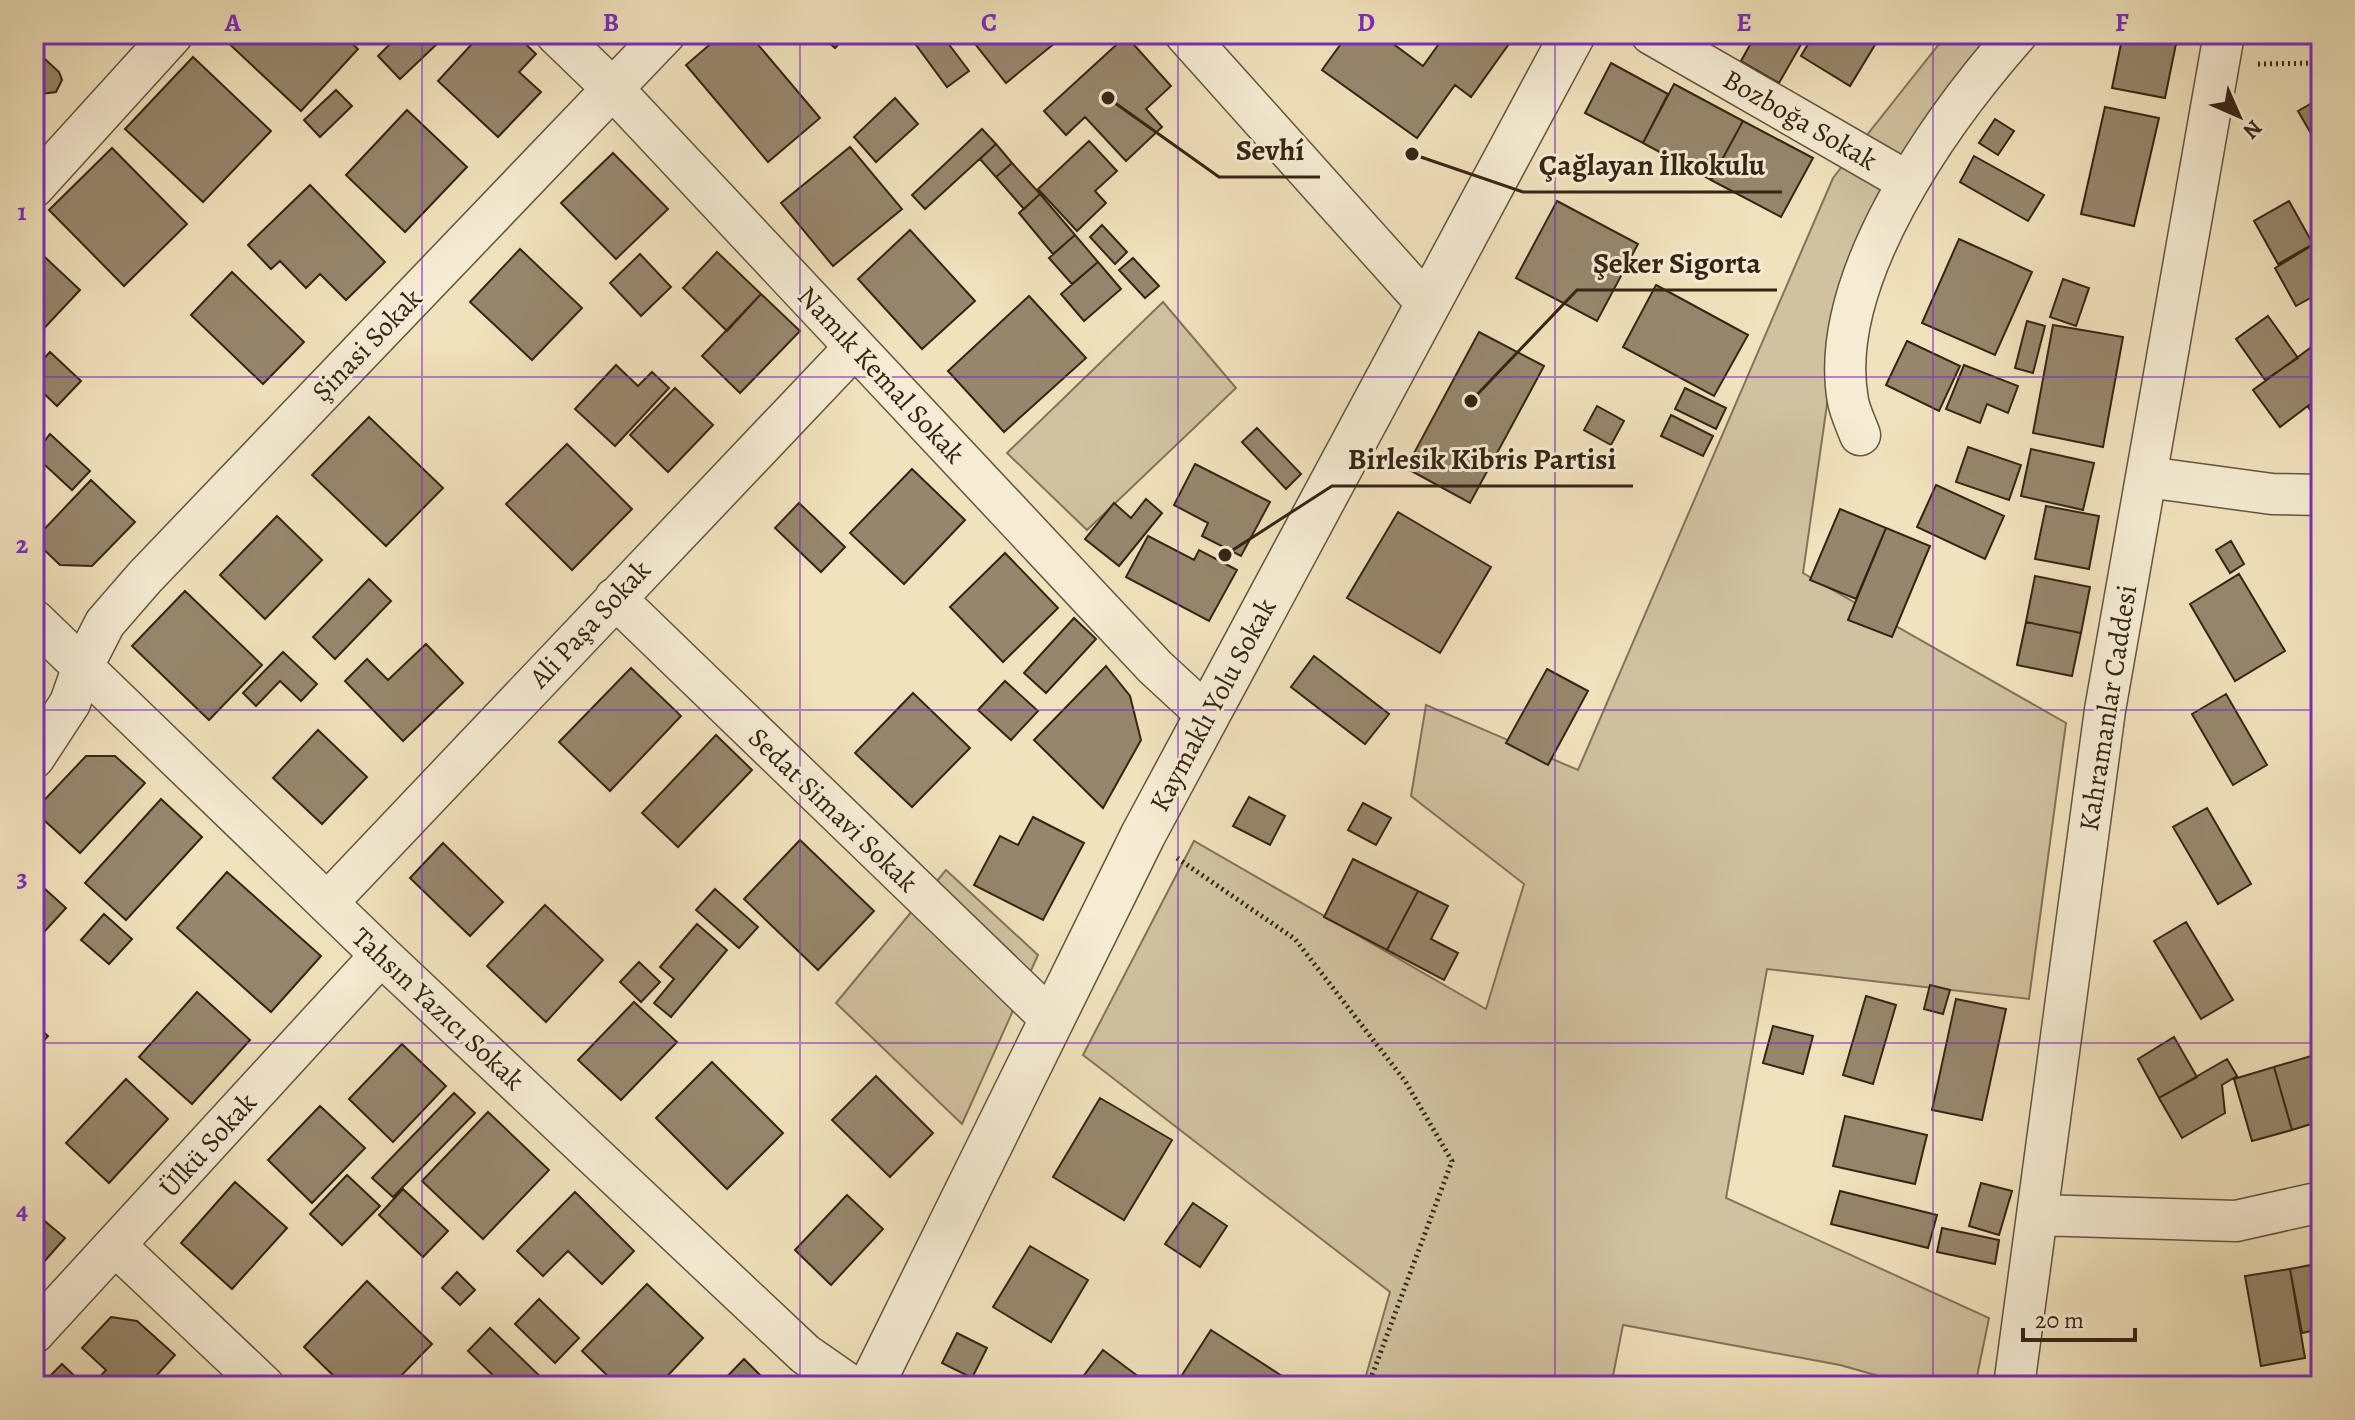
<svg xmlns="http://www.w3.org/2000/svg" width="2355" height="1420" viewBox="0 0 2355 1420" font-family="Alegreya,serif">
<style>
.green{fill:#d0c2a0;stroke:#82735a;stroke-width:2}
.building{fill:#96876c;stroke:#352415;stroke-width:2}
.lines{fill:none;stroke-linecap:round;stroke-linejoin:round}
.minor-casing{stroke:#64543f;stroke-width:43}
.tertiary-casing{stroke:#64543f;stroke-width:47}
.path{stroke:#352415;stroke-width:5;stroke-dasharray:2 4;stroke-linecap:butt}
.minor{stroke:#f5ecd3;stroke-width:40}
.tertiary{stroke:#f5ecd3;stroke-width:44}
.grid{fill:none;stroke:#7b2cbf;stroke-width:2;stroke-opacity:0.55}
.labels{text-anchor:middle;dominant-baseline:central;stroke-width:6;stroke-linejoin:round;paint-order:stroke}
.street-label{font-size:28px;fill:#352415;stroke:#f5ecd3}
.leader{fill:none;stroke:#352415;stroke-width:3}
.callout-dot{fill:#352415;stroke:#f5ecd3;stroke-width:3}
.callout-label{font-size:30px;text-anchor:middle;font-weight:bold;fill:#352415;stroke:#f5ecd3;stroke-width:6;stroke-linejoin:round;paint-order:stroke}
.neatline{fill:none;stroke:#7b2cbf;stroke-width:3}
.grid-label{font-size:26px;text-anchor:middle;font-weight:bold;fill:#7b2cbf}
</style>
<rect width="100%" height="100%" fill="#f0e2bc"/>
<filter id="stains"><feTurbulence type="fractalNoise" baseFrequency=".0025" numOctaves="4"/><feColorMatrix values="0 0 0 0 .2 0 0 0 0 .09 0 0 0 0 .02 0 0 0 .5 -.17"/></filter>
<radialGradient id="worn" r=".72"><stop offset=".6" stop-color="#630" stop-opacity="0"/><stop offset="1" stop-color="#630" stop-opacity=".3"/></radialGradient>
<path class="green" d="M 1947,34 L 2012,34 L 1841,306 L 1803,573 L 2066,723 L 2029,999 L 1767,969 L 1726,1198 L 1989,1318 L 1975,1386 L 1914,1386 L 1840,1365 L 1623,1325 L 1611,1386 L 1363,1386 L 1390,1292 L 1083,1055 L 1194,841 L 1486,1009 L 1524,884 L 1411,796 L 1426,705 L 1578,770 L 1833,178 Z
M 1163,302 L 1236,388 L 1087,530 L 1007,453 Z
M 946,870 L 1038,955 L 962,1124 L 836,1003 Z"/>
<path class="building" d="M 230,34 L 342,34 L 358,49 L 301,111 L 225,40 Z
M 400,34 L 429,34 L 438,43 L 400,79 L 378,56 Z
M 481,34 L 515,34 L 536,54 L 519,72 L 541,92 L 498,137 L 438,81 Z
M 722,34 L 749,34 L 820,118 L 768,162 L 686,65 Z
M 819,34 L 848,34 L 835,48 Z
M 908,34 L 941,34 L 969,71 L 947,87 Z
M 988,34 L 1066,34 L 1006,83 L 976,45 Z
M 1348,34 L 1392,34 L 1388,40 L 1423,66 L 1446,34 L 1516,34 L 1471,97 L 1455,85 L 1417,138 L 1322,70 Z
M 1756,34 L 1807,34 L 1779,83 L 1741,61 Z
M 1814,34 L 1880,34 L 1881,35 L 1850,86 L 1801,56 Z
M 2123,34 L 2178,34 L 2165,98 L 2112,88 Z
M 1126,36 L 1171,86 L 1146,109 L 1162,127 L 1126,161 L 1085,117 L 1066,135 L 1044,111 Z
M 34,49 L 59,72 L 62,80 L 56,92 L 41,94 L 34,88 Z
M 193,57 L 271,131 L 203,202 L 125,129 Z
M 1611,63 L 1668,94 L 1643,143 L 1585,113 Z
M 1674,84 L 1743,121 L 1711,180 L 1643,143 Z
M 336,90 L 352,106 L 320,137 L 304,120 Z
M 895,98 L 918,124 L 876,162 L 854,137 Z
M 2321,98 L 2321,139 L 2316,142 L 2298,111 Z
M 2105,107 L 2159,118 L 2134,226 L 2081,214 Z
M 407,110 L 467,167 L 405,232 L 346,175 Z
M 1995,119 L 2014,131 L 1998,155 L 1979,143 Z
M 1743,121 L 1813,158 L 1781,217 L 1711,180 Z
M 982,129 L 996,144 L 925,209 L 912,195 Z
M 1089,141 L 1117,171 L 1095,191 L 1106,203 L 1077,231 L 1038,189 Z
M 996,144 L 1012,163 L 996,177 L 980,159 Z
M 850,147 L 902,209 L 833,266 L 781,203 Z
M 112,148 L 187,224 L 124,286 L 49,210 Z
M 613,153 L 668,209 L 616,259 L 561,203 Z
M 1974,156 L 2044,195 L 2028,221 L 1960,182 Z
M 1012,163 L 1040,194 L 1024,209 L 996,177 Z
M 310,185 L 385,262 L 346,300 L 320,274 L 306,288 L 280,261 L 271,269 L 248,245 Z
M 1040,194 L 1075,235 L 1053,254 L 1019,213 Z
M 1557,201 L 1638,244 L 1597,321 L 1516,278 Z
M 2289,201 L 2313,244 L 2278,264 L 2254,221 Z
M 1102,225 L 1127,252 L 1115,264 L 1090,237 Z
M 910,230 L 975,301 L 922,349 L 858,279 Z
M 1075,235 L 1098,262 L 1072,284 L 1049,258 Z
M 1959,239 L 2032,272 L 1995,355 L 1922,323 Z
M 2321,240 L 2321,292 L 2296,306 L 2275,268 Z
M 34,247 L 80,290 L 34,339 Z
M 520,249 L 582,308 L 532,360 L 470,302 Z
M 717,252 L 761,294 L 727,331 L 683,288 Z
M 640,254 L 671,287 L 641,316 L 610,283 Z
M 1133,258 L 1159,286 L 1145,298 L 1119,270 Z
M 1098,262 L 1121,289 L 1084,321 L 1061,294 Z
M 232,272 L 304,342 L 263,384 L 191,315 Z
M 2063,279 L 2089,288 L 2076,326 L 2050,317 Z
M 1656,285 L 1748,335 L 1714,396 L 1623,347 Z
M 761,294 L 800,331 L 740,393 L 702,356 Z
M 1029,296 L 1086,358 L 1004,432 L 948,371 Z
M 2268,316 L 2298,358 L 2265,380 L 2236,339 Z
M 2027,321 L 2045,326 L 2033,373 L 2015,368 Z
M 2053,325 L 2123,337 L 2103,447 L 2033,433 Z
M 1479,332 L 1544,366 L 1470,503 L 1406,468 Z
M 2321,340 L 2321,374 L 2316,378 L 2321,385 L 2321,396 L 2280,427 L 2253,390 Z
M 1907,341 L 1960,366 L 1939,411 L 1886,385 Z
M 50,352 L 81,381 L 57,406 L 34,384 L 34,369 Z
M 616,365 L 638,386 L 652,372 L 669,388 L 615,446 L 575,409 Z
M 1964,365 L 2018,386 L 2008,413 L 1987,404 L 1980,423 L 1946,409 Z
M 675,388 L 713,425 L 668,472 L 630,435 Z
M 1685,388 L 1726,408 L 1716,429 L 1675,409 Z
M 2321,396 L 2321,424 L 2308,407 Z
M 1597,406 L 1624,421 L 1611,445 L 1584,430 Z
M 1671,415 L 1713,436 L 1703,456 L 1661,436 Z
M 369,417 L 443,488 L 386,546 L 312,475 Z
M 1257,428 L 1301,474 L 1286,489 L 1242,442 Z
M 50,434 L 90,471 L 72,490 L 34,455 Z
M 567,444 L 632,509 L 572,570 L 506,504 Z
M 1968,447 L 2021,465 L 2009,500 L 1956,482 Z
M 2031,449 L 2094,463 L 2083,510 L 2021,496 Z
M 1195,464 L 1270,502 L 1241,556 L 1202,536 L 1208,523 L 1174,505 Z
M 912,469 L 965,520 L 904,584 L 850,533 Z
M 91,480 L 135,522 L 92,566 L 60,565 L 34,540 Z
M 1936,485 L 2004,516 L 1985,559 L 1917,527 Z
M 1146,499 L 1162,513 L 1119,566 L 1085,539 L 1114,503 L 1131,518 Z
M 799,503 L 845,547 L 821,572 L 775,528 Z
M 2046,506 L 2099,516 L 2089,569 L 2035,559 Z
M 1840,509 L 1886,528 L 1856,599 L 1810,580 Z
M 1398,512 L 1491,567 L 1440,653 L 1347,598 Z
M 277,516 L 322,560 L 265,619 L 220,575 Z
M 1886,528 L 1930,546 L 1892,637 L 1848,620 Z
M 1148,536 L 1194,560 L 1199,550 L 1237,570 L 1209,621 L 1126,577 Z
M 2231,541 L 2244,564 L 2230,573 L 2216,550 Z
M 1005,553 L 1058,608 L 1003,662 L 950,607 Z
M 2239,574 L 2285,651 L 2235,681 L 2190,604 Z
M 2035,576 L 2090,587 L 2081,633 L 2026,622 Z
M 369,579 L 391,601 L 335,659 L 313,637 Z
M 185,591 L 262,665 L 209,720 L 132,646 Z
M 1074,618 L 1096,639 L 1046,693 L 1024,673 Z
M 2026,622 L 2081,633 L 2072,676 L 2017,665 Z
M 426,644 L 463,683 L 403,741 L 345,681 L 367,659 L 388,680 Z
M 283,652 L 317,684 L 301,701 L 280,681 L 256,706 L 243,693 Z
M 1314,656 L 1389,714 L 1365,744 L 1291,687 Z
M 1106,666 L 1130,696 L 1141,740 L 1103,808 L 1034,740 Z
M 631,668 L 681,716 L 610,791 L 559,742 Z
M 1547,669 L 1588,691 L 1548,765 L 1506,743 Z
M 1005,681 L 1038,711 L 1011,740 L 978,710 Z
M 913,693 L 970,748 L 912,807 L 855,753 Z
M 2226,694 L 2267,765 L 2233,785 L 2192,714 Z
M 318,730 L 367,777 L 322,824 L 273,778 Z
M 716,735 L 752,770 L 678,847 L 642,813 Z
M 86,756 L 115,756 L 145,783 L 80,853 L 34,811 Z
M 1249,797 L 1285,816 L 1270,845 L 1233,826 Z
M 161,799 L 202,837 L 126,920 L 85,883 Z
M 1363,803 L 1391,818 L 1376,845 L 1348,830 Z
M 2207,808 L 2251,884 L 2218,904 L 2173,827 Z
M 1033,817 L 1084,843 L 1043,920 L 974,885 L 1000,836 L 1018,845 Z
M 800,840 L 874,911 L 818,970 L 744,899 Z
M 443,843 L 503,902 L 470,936 L 410,878 Z
M 1353,859 L 1418,891 L 1387,950 L 1324,917 Z
M 227,872 L 321,956 L 271,1012 L 177,928 Z
M 34,879 L 66,908 L 34,943 Z
M 715,889 L 758,927 L 739,948 L 696,910 Z
M 1418,891 L 1448,906 L 1431,939 L 1458,953 L 1444,980 L 1387,950 Z
M 545,905 L 603,960 L 546,1022 L 487,966 Z
M 104,914 L 132,939 L 109,964 L 81,940 Z
M 2186,922 L 2233,1000 L 2201,1019 L 2154,941 Z
M 697,924 L 727,950 L 671,1017 L 654,1003 L 674,979 L 660,967 Z
M 639,962 L 660,982 L 641,1002 L 620,982 Z
M 1930,985 L 1950,990 L 1943,1014 L 1924,1009 Z
M 197,992 L 250,1040 L 192,1104 L 139,1057 Z
M 1866,996 L 1896,1005 L 1873,1084 L 1843,1075 Z
M 1956,999 L 2006,1009 L 1982,1120 L 1932,1110 Z
M 634,1002 L 677,1042 L 621,1100 L 578,1060 Z
M 34,1024 L 48,1036 L 34,1051 Z
M 1773,1026 L 1813,1036 L 1803,1074 L 1763,1063 Z
M 2174,1037 L 2197,1077 L 2159,1098 L 2138,1059 Z
M 402,1044 L 446,1086 L 393,1142 L 349,1099 Z
M 2321,1053 L 2321,1121 L 2292,1130 L 2274,1067 Z
M 2227,1059 L 2237,1076 L 2222,1085 L 2225,1113 L 2182,1138 L 2159,1098 Z
M 712,1062 L 783,1133 L 727,1189 L 656,1118 Z
M 2274,1067 L 2292,1130 L 2252,1141 L 2234,1079 Z
M 876,1076 L 933,1133 L 890,1177 L 832,1120 Z
M 126,1079 L 168,1119 L 109,1183 L 66,1143 Z
M 454,1093 L 475,1113 L 393,1197 L 372,1178 Z
M 1100,1098 L 1172,1140 L 1124,1220 L 1053,1177 Z
M 320,1106 L 365,1148 L 312,1203 L 268,1160 Z
M 488,1112 L 549,1170 L 483,1239 L 422,1181 Z
M 1845,1116 L 1927,1135 L 1915,1184 L 1833,1166 Z
M 347,1175 L 380,1206 L 342,1245 L 310,1214 Z
M 235,1182 L 287,1228 L 232,1289 L 181,1243 Z
M 1981,1183 L 2012,1191 L 1999,1235 L 1969,1226 Z
M 403,1189 L 448,1231 L 423,1257 L 379,1215 Z
M 1840,1191 L 1937,1215 L 1928,1248 L 1831,1224 Z
M 575,1192 L 634,1251 L 602,1284 L 568,1251 L 543,1276 L 517,1251 Z
M 847,1195 L 883,1229 L 831,1285 L 795,1250 Z
M 1193,1203 L 1227,1226 L 1200,1267 L 1165,1244 Z
M 34,1212 L 65,1238 L 35,1272 L 34,1271 Z
M 1942,1228 L 1999,1240 L 1995,1264 L 1937,1252 Z
M 1030,1246 L 1088,1280 L 1051,1342 L 993,1307 Z
M 2321,1263 L 2321,1329 L 2302,1333 L 2290,1269 Z
M 2290,1269 L 2305,1358 L 2261,1366 L 2245,1276 Z
M 457,1272 L 475,1290 L 460,1305 L 442,1288 Z
M 367,1281 L 432,1344 L 391,1386 L 344,1386 L 304,1347 Z
M 647,1284 L 703,1338 L 658,1386 L 618,1386 L 582,1351 Z
M 539,1299 L 579,1338 L 555,1363 L 515,1324 Z
M 111,1317 L 137,1321 L 175,1355 L 147,1386 L 129,1386 L 124,1382 L 121,1386 L 104,1386 L 97,1380 L 106,1370 L 82,1348 Z
M 490,1328 L 550,1386 L 504,1386 L 468,1351 Z
M 1211,1330 L 1282,1376 L 1276,1386 L 1175,1386 Z
M 957,1333 L 987,1348 L 972,1378 L 942,1363 Z
M 1103,1350 L 1151,1386 L 1076,1386 Z
M 744,1359 L 771,1386 L 718,1386 Z
M 62,1364 L 85,1386 L 40,1386 Z"/>
<g class="lines">
<defs>
<path id="minor" d="M 556,34 L 613,89 L 1155,667 L 1207,715
M 1185,34 L 1428,305
M 1651,34 L 1908,182
M 34,187 L 173,34
M 1860,435 C 1856,424 1850,412 1848,401 C 1826,280 1941,120 2017,34
M 2147,477 L 2272,494 L 2321,495
M 615,598 L 1053,1021
M 34,620 L 381,955 L 805,1354 L 851,1386
M 34,758 L 70,703 L 83,666 L 105,623 L 145,577 L 665,34
M 327,903 L 855,347
M 2038,1215 L 2236,1221 L 2321,1202
M 116,1246 L 264,1386
M 34,1333 L 381,955
M 2014,1386 L 2105,710 L 2224,34"/>
<path id="tertiary" d="M 871,1386 L 1143,835 L 1573,34"/>
</defs>
<use href="#minor" class="minor-casing"/>
<use href="#tertiary" class="tertiary-casing"/>
<path class="path" d="M 2258,64 L 2321,63
M 1177,858 L 1295,939 L 1405,1081 L 1452,1161 L 1368,1386"/>
<use href="#minor" class="minor"/>
<use href="#tertiary" class="tertiary"/>
</g>
<path class="grid" d="M 422,34 L 422,1386M 800,34 L 800,1386M 1178,34 L 1178,1386M 1555,34 L 1555,1386M 1933,34 L 1933,1386M 34,377 L 2321,377M 34,710 L 2321,710M 34,1043 L 2321,1043"/>
<g class="labels">
<g class="street-label">
<text transform="translate(1800 120) rotate(30)">Bozboğa Sokak</text>
<text transform="translate(367 345) rotate(-46)">Şinasi Sokak</text>
<text transform="translate(881 375) rotate(47)">Namık Kemal Sokak</text>
<text transform="translate(590 624) rotate(-47)">Ali Paşa Sokak</text>
<text transform="translate(1213 705) rotate(-62)">Kaymaklı Yolu Sokak</text>
<text transform="translate(2108 708) rotate(-81)">Kahramanlar Caddesi</text>
<text transform="translate(833 810) rotate(44)">Sedat Simavi Sokak</text>
<text transform="translate(438 1009) rotate(43)">Tahsın Yazıcı Sokak</text>
<text transform="translate(208 1145) rotate(-48)">Ülkü Sokak</text>
</g>
</g>
<path class="leader" d="M1108 98L1219 177H1320M1412 154L1523 192H1782M1471 401L1577 290H1777M1225 555L1332 486H1633"/>
<g class="callout-dot">
<circle cx="1108" cy="98" r="8"/>
<circle cx="1412" cy="154" r="8"/>
<circle cx="1471" cy="401" r="8"/>
<circle cx="1225" cy="555" r="8"/>
</g>
<g class="callout-label">
<text x="1270" y="160">Sevhí</text>
<text x="1652" y="175">Çağlayan İlkokulu</text>
<text x="1677" y="273">Şeker Sigorta</text>
<text x="1482" y="469">Birlesik Kibris Partisi</text>
</g>
<rect width="2355" height="1420" fill="none" stroke="#f0e2bc" stroke-width="88"/>
<g transform="translate(2239 116) rotate(135)" stroke="#f5ecd3" stroke-width="6" paint-order="stroke">
<path d="M0-6L14 30L0 20L-14 30Z" fill="#352415"/>
<text y="-12" font-size="22" font-weight="bold" text-anchor="middle" fill="#352415">N</text>
</g>
<path d="M2023 1328v12h112v-12" fill="none" stroke="#352415" stroke-width="4"/>
<text x="2035" y="1328" font-size="24" fill="#352415" stroke="#f5ecd3" stroke-width="6" paint-order="stroke">20 m</text>
<rect x="44" y="44" width="2267" height="1332" class="neatline"/>
<g class="grid-label">
<text x="233" y="31">A</text>
<text x="611" y="31">B</text>
<text x="989" y="31">C</text>
<text x="1366" y="31">D</text>
<text x="1744" y="31">E</text>
<text x="2122" y="31">F</text>
<text x="22" y="220">1</text>
<text x="22" y="553">2</text>
<text x="22" y="886">3</text>
<text x="22" y="1219">4</text>
</g>
<rect width="100%" height="100%" filter="url(#stains)"/>
<rect width="100%" height="100%" fill="url(#worn)"/>
</svg>
